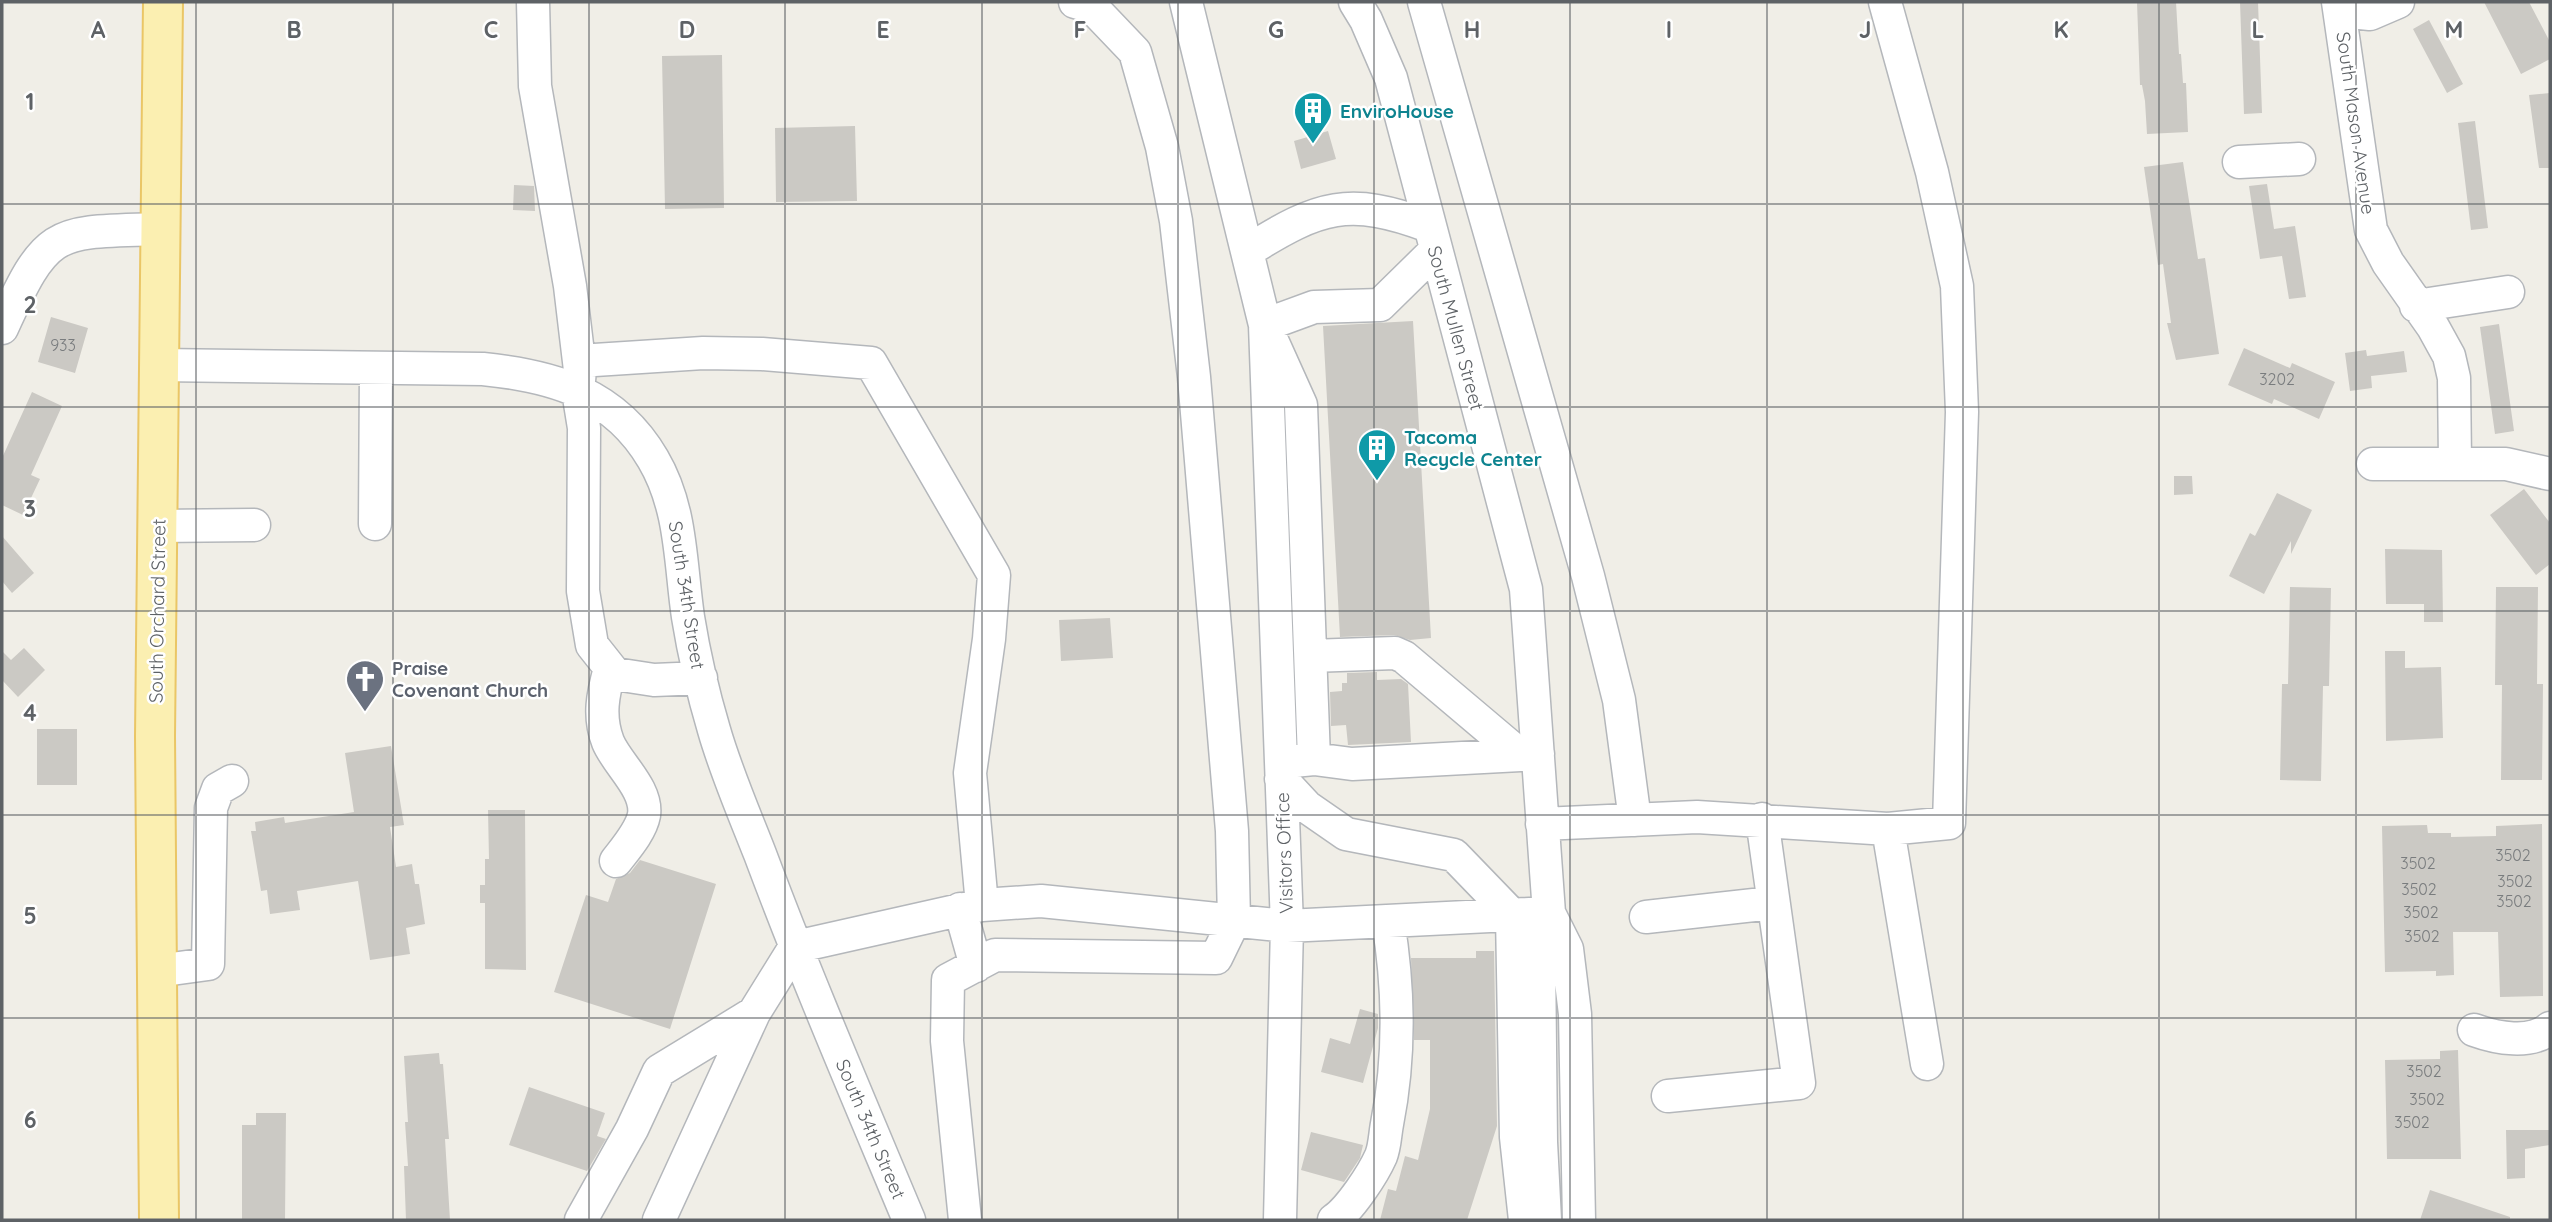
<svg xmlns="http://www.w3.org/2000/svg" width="2552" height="1222" viewBox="0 0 2552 1222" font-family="Quicksand,sans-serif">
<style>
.building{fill:#cbc9c4}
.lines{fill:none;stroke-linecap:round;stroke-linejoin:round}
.minor-casing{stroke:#b4b7bb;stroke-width:35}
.major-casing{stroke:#eac666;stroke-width:42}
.minor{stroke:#fff;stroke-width:32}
.major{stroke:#fbefb1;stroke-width:38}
.grid{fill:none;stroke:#5e6266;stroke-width:2;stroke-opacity:0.55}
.labels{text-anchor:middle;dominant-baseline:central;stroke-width:5;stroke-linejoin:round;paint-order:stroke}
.number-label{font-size:16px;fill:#797c7e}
.culture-label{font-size:19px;font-weight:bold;fill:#0d838f;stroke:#fff;text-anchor:start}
.street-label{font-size:19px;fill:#5e6266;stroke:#fff}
.worship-label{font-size:19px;font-weight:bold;fill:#5b616d;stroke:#fff;text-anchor:start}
.grid-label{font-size:23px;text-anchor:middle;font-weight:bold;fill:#5e6266;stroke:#fff;stroke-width:5;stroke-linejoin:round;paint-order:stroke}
</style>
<rect width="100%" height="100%" fill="#f0eee7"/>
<path class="building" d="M 2137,2 L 2176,2 L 2179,54 L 2181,54 L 2183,83 L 2186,83 L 2188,132 L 2147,134 L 2145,101 L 2142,85 L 2140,85 Z
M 2240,2 L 2258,2 L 2262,113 L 2244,114 Z
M 2484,2 L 2529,2 L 2550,42 L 2550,59 L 2521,74 Z
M 2429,20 L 2463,84 L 2447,93 L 2413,29 Z
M 722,55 L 724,208 L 665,209 L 662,56 Z
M 2550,93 L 2550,168 L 2539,168 L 2529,95 Z
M 2475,121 L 2488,228 L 2471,230 L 2458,123 Z
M 855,126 L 857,201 L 776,202 L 775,128 Z
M 1328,131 L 1336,159 L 1301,169 L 1294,141 Z
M 2183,162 L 2198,259 L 2205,258 L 2219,354 L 2176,360 L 2167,323 L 2171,323 L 2163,264 L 2158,265 L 2144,167 Z
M 2267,184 L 2274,229 L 2295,226 L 2306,297 L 2289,299 L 2282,256 L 2260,259 L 2249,186 Z
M 514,185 L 534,186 L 535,211 L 513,210 Z
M 51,317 L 88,328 L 75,373 L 38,362 Z
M 1413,321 L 1431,638 L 1410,640 L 1394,635 L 1340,637 L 1323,326 Z
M 2499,324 L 2514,431 L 2495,434 L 2480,327 Z
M 2244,348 L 2290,368 L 2292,363 L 2335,382 L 2319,419 L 2274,399 L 2272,404 L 2228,385 Z
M 2366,350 L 2367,356 L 2404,351 L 2407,372 L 2371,376 L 2372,388 L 2350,391 L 2345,353 Z
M 32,392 L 62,406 L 31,475 L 40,479 L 23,515 L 2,505 L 2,458 Z
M 2174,476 L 2192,476 L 2193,494 L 2174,495 Z
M 2524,489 L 2550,523 L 2550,564 L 2536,575 L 2490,515 Z
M 2277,493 L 2312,510 L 2291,554 L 2291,541 L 2264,594 L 2229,576 L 2250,533 L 2255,536 Z
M 2,536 L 34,573 L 12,593 L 2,581 Z
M 2385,549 L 2442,550 L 2443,622 L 2424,622 L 2424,604 L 2386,604 Z
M 2290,587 L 2331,588 L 2329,686 L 2323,686 L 2321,781 L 2280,780 L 2282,684 L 2288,684 Z
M 2496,587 L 2538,587 L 2537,684 L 2543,684 L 2542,780 L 2501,780 L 2502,685 L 2495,685 Z
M 1110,618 L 1113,658 L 1061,661 L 1059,620 Z
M 24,648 L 45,670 L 18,697 L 2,680 L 2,651 L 11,660 Z
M 2385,651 L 2405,651 L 2405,668 L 2441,667 L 2443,738 L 2386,741 Z
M 1377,672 L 1377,680 L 1401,679 L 1408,684 L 1411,742 L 1348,745 L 1346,725 L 1331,726 L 1330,692 L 1342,691 L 1342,683 L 1347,683 L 1347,673 Z
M 37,729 L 77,729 L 77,785 L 37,785 Z
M 391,746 L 404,825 L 390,827 L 396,867 L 412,864 L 415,884 L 419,884 L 425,924 L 406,928 L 410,954 L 370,960 L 358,881 L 297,891 L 300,910 L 270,914 L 267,890 L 261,891 L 251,831 L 256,831 L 255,822 L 284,817 L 285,823 L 354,812 L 345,753 Z
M 488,810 L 525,810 L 526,970 L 485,969 L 485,903 L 480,903 L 480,885 L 485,885 L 485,859 L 489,859 Z
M 2542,824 L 2543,996 L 2500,997 L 2498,932 L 2453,932 L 2454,975 L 2436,976 L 2436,971 L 2385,972 L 2382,826 L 2427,825 L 2428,833 L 2451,833 L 2451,837 L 2496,836 L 2496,826 Z
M 640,860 L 716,884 L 670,1029 L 554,992 L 586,895 L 608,902 L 616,879 L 630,873 Z
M 1476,951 L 1494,951 L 1497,1126 L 1467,1220 L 1380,1220 L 1388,1189 L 1396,1191 L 1405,1156 L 1418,1160 L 1430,1109 L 1430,1040 L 1414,1040 L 1411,958 L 1476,958 Z
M 1360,1009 L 1378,1014 L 1378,1028 L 1363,1083 L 1321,1072 L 1330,1038 L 1350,1044 Z
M 2458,1050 L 2461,1159 L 2387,1159 L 2385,1060 L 2440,1059 L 2440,1051 Z
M 439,1053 L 440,1064 L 443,1064 L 449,1139 L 445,1139 L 450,1220 L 406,1220 L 404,1166 L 408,1166 L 405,1122 L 408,1122 L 404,1056 Z
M 529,1087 L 605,1113 L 597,1136 L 606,1139 L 587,1171 L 509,1145 Z
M 256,1113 L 286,1113 L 285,1220 L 242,1220 L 242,1125 L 256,1125 Z
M 2506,1130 L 2550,1130 L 2550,1145 L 2525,1149 L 2525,1178 L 2507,1179 Z
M 1311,1132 L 1363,1145 L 1360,1158 L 1344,1182 L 1301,1170 Z
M 2430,1190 L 2510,1217 L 2510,1220 L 2420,1220 Z"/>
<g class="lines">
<defs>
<path id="minor" d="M 533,2 L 535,86 L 570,286 L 580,370 L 578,391 L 584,428 L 583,591 L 592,645 L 615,674 L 654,680 L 701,678
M 1186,2 L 1265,325 L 1287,926 L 1280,1220
M 1355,2 L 1366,20 L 1391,78 L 1526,589 L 1549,913 L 1539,954 L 1541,1142 L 1545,1220
M 1424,2 L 1588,576 L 1619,700 L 1635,820
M 1885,2 L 1932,172 L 1957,286 L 1962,412 L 1949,823 L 1888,829
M 2338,2 L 2371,230 L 2388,263 L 2433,327 L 2449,356 L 2454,378 L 2455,462
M 2341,11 L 2370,14 L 2398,2
M 2239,162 L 2299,159
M 1249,250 C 1319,206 1349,196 1429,226
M 2416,306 L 2508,292
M 2,328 C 48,227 53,232 161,229
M 579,361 L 703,353 L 762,354 L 871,363 L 994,575 L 989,639 L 970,773 L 982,905
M 159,365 L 483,369 C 554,376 615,394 653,459 C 682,508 680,562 688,617 C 694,654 703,693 714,730 C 726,772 744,813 760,854 C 806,977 858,1098 909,1220
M 2373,464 L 2506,464 L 2550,474
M 375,524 L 376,368
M 157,526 L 254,525
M 1311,656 L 1395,653 L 1404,657 L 1520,755
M 610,668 C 603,694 598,716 608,742 C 617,764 648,789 644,815 C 641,831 626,848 616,861
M 1314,759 L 1301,405 L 1265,325 L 1314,307 L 1380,305 L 1436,250
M 1293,761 L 1314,759 L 1352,764 L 1538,754
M 1281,779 L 1307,807 L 1346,834 L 1454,855 L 1512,915
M 1542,824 L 1697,817 L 1888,829 L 1927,1064
M 960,909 L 976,966
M 1549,913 L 1567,949 L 1575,1014 L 1579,1220
M 1512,915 L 1516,1137 L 1525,1220
M 1646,917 L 1772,903
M 157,971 L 208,964 L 211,808 L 218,789 L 232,781
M 2474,1030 C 2496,1038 2531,1045 2550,1028
M 1668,1096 L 1799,1083 L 1762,819
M 581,1220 L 632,1129 L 659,1071 L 754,1013
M 659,1220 L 754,1013 L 795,947 L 982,905 L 1041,901 L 1287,926 L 1549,913
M 965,1220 L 947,1041 L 948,980 L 995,955 L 1216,958 L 1234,921 L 1232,831 L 1194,377 L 1176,221 L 1162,147 L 1135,52 L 1092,7 L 1075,2
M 1334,1220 C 1350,1209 1373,1174 1381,1156 C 1385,1146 1385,1134 1387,1124 C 1400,1058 1399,988 1388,921"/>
<path id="major" d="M 159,1220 L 155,736 L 163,2"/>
</defs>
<use href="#minor" class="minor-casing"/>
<use href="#major" class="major-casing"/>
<use href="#minor" class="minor"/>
<use href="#major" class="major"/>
</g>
<path class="grid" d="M 196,2 L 196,1220M 393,2 L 393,1220M 589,2 L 589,1220M 785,2 L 785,1220M 982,2 L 982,1220M 1178,2 L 1178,1220M 1374,2 L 1374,1220M 1570,2 L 1570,1220M 1767,2 L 1767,1220M 1963,2 L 1963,1220M 2159,2 L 2159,1220M 2356,2 L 2356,1220M 2,204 L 2550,204M 2,407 L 2550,407M 2,611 L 2550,611M 2,815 L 2550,815M 2,1018 L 2550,1018"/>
<defs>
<symbol id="building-pin" viewBox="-11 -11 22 30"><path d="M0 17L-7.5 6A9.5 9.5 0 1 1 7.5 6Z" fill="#0f9aa8" stroke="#fff"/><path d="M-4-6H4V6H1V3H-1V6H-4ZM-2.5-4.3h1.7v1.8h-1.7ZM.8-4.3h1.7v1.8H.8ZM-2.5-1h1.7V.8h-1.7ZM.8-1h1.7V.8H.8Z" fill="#fff"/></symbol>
<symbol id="church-pin" viewBox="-11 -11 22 30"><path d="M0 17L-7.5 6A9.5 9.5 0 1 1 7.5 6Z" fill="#6b7280" stroke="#fff"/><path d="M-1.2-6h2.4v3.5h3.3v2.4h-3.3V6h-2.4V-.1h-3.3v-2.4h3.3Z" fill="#fff"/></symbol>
</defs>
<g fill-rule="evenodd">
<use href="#building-pin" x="1291" y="89" width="44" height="60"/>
<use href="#building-pin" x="1355" y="426" width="44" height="60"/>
<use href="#church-pin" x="343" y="657" width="44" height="60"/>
</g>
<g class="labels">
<g class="number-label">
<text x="63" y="345">933</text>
<text x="2277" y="379">3202</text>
<text x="2513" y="855">3502</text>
<text x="2418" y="863">3502</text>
<text x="2515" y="881">3502</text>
<text x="2419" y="889">3502</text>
<text x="2514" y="901">3502</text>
<text x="2421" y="912">3502</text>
<text x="2422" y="936">3502</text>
<text x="2424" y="1071">3502</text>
<text x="2427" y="1099">3502</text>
<text x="2412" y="1122">3502</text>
</g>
<g class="culture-label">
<text x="1340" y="111">EnviroHouse</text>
<text x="1404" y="437">Tacoma<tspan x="1404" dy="22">Recycle Center</tspan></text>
</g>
<g class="street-label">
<text transform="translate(2356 123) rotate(82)">South Mason Avenue</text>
<text transform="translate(1456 328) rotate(75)">South Mullen Street</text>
<text transform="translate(687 595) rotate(81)">South 34th Street</text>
<text transform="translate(157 611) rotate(-89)">South Orchard Street</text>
<text transform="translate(1284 853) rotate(-92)">Visitors Office</text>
<text transform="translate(871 1129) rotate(67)">South 34th Street</text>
</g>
<g class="worship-label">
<text x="392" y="668">Praise<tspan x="392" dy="22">Covenant Church</tspan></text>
</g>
</g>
<g class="grid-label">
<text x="98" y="38">A</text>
<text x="294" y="38">B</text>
<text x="491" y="38">C</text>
<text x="687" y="38">D</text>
<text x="883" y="38">E</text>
<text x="1080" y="38">F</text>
<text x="1276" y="38">G</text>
<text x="1472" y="38">H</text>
<text x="1669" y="38">I</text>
<text x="1865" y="38">J</text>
<text x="2061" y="38">K</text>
<text x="2258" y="38">L</text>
<text x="2454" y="38">M</text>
<text x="30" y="110">1</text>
<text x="30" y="313">2</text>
<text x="30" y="517">3</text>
<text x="30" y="721">4</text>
<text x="30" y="924">5</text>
<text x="30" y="1128">6</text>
</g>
<rect width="2552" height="1222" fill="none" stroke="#5e6266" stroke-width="7"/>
</svg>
